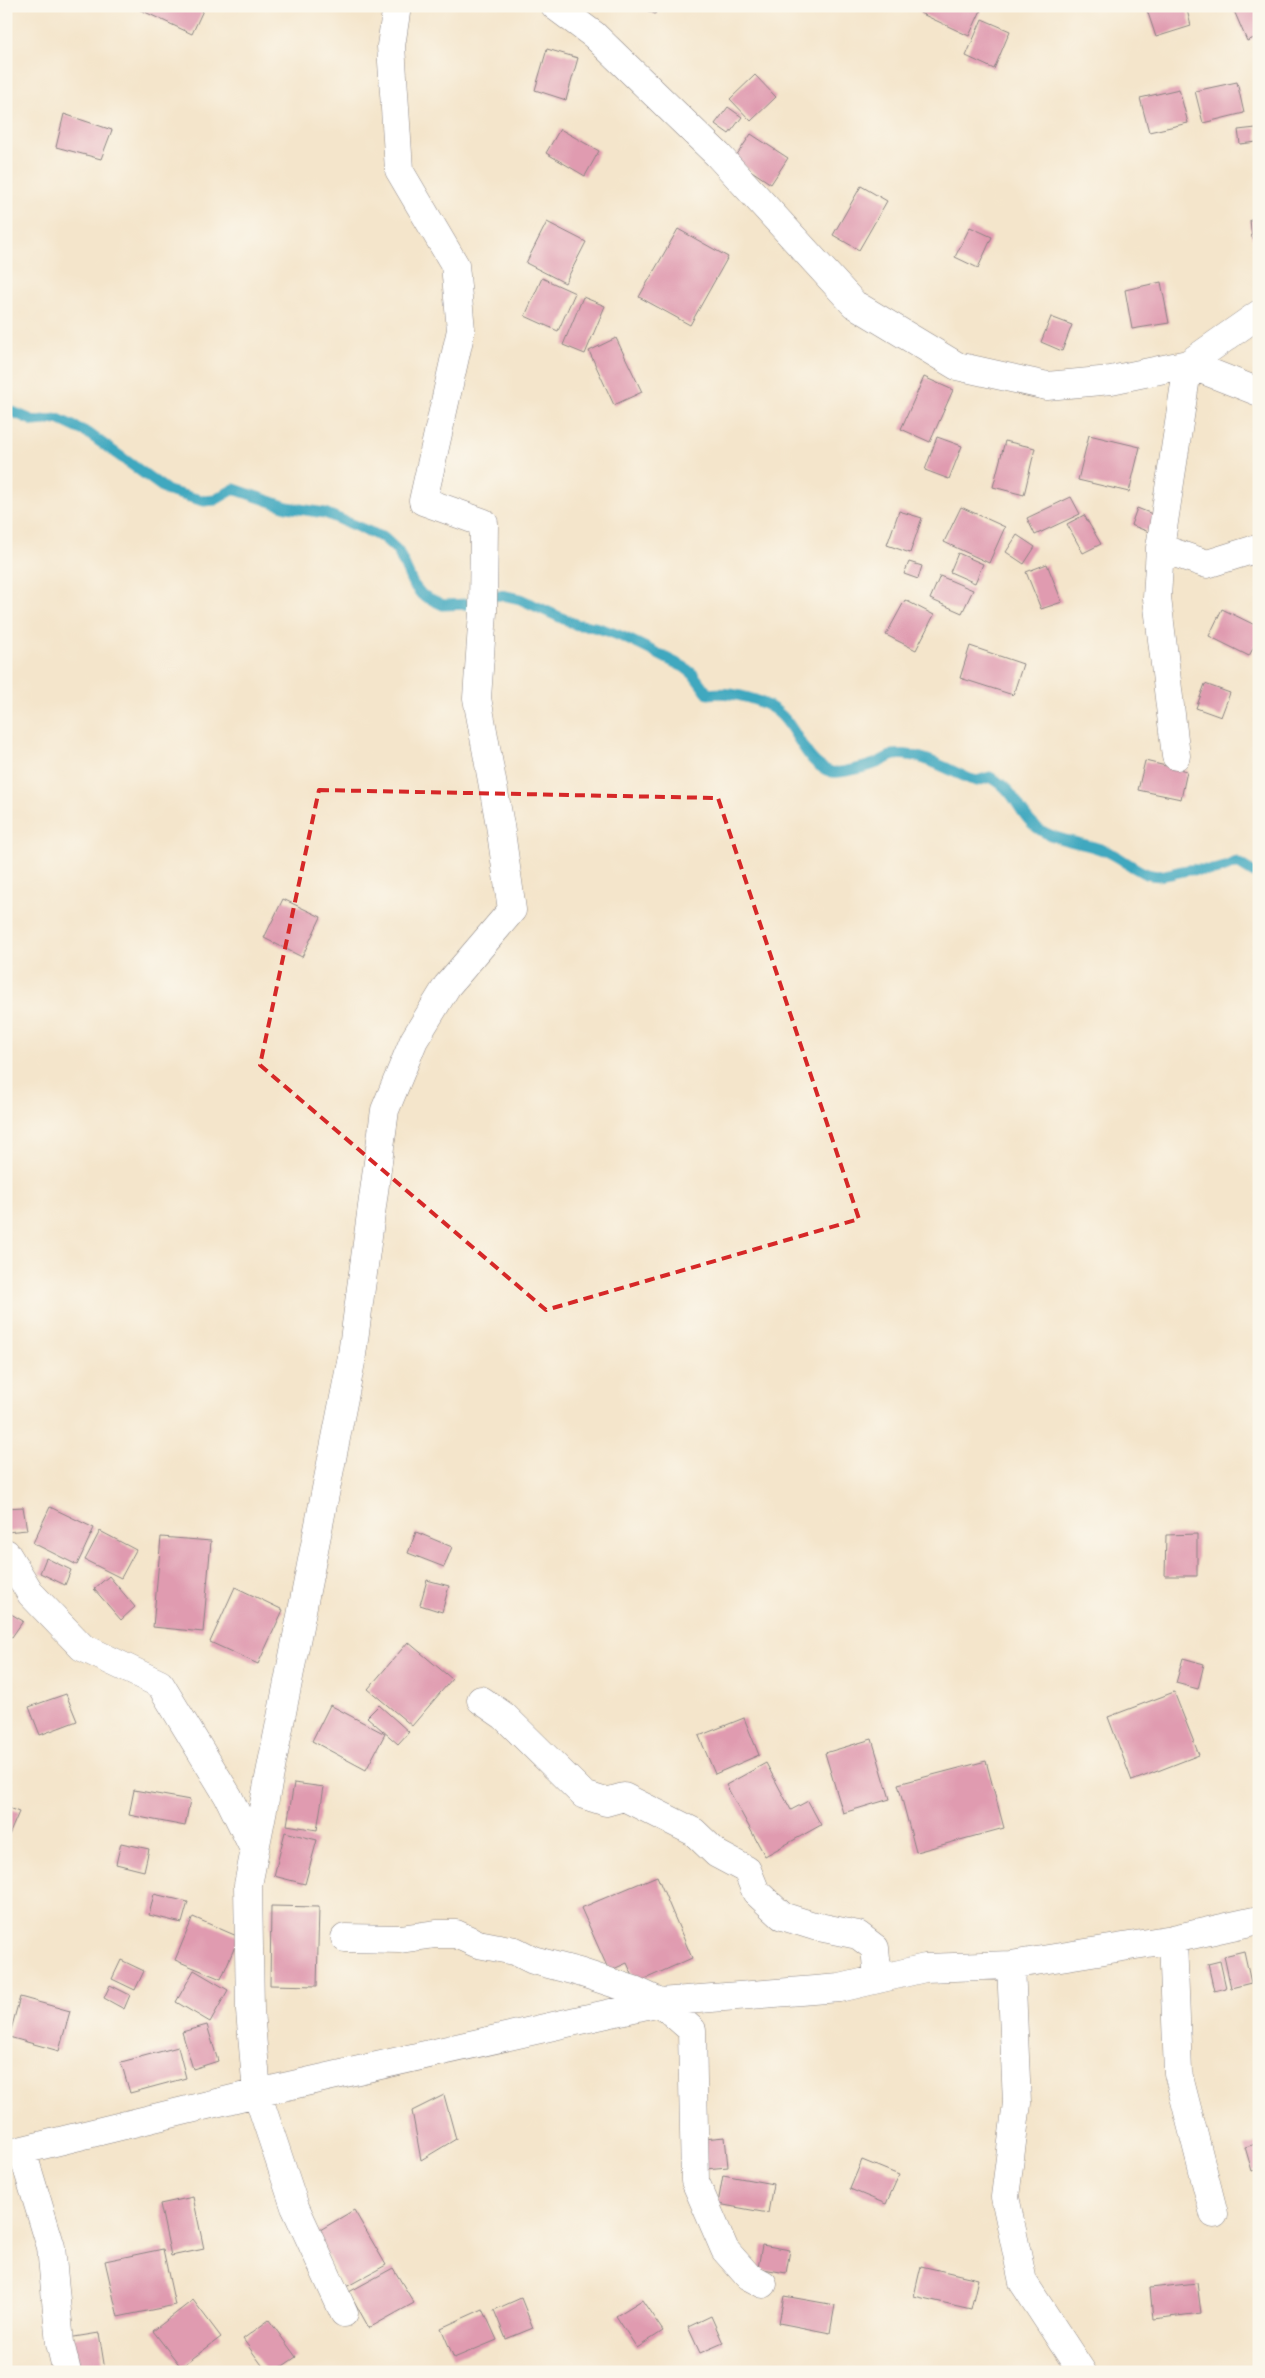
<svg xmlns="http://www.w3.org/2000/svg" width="1265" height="2378" viewBox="0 0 1265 2378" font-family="'Gentium Book Plus',serif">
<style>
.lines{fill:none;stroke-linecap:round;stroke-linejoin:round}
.stream{stroke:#3fa8bf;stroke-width:11}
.building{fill:#e09bb0}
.minor-casing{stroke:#8b8483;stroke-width:29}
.minor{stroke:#fff;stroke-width:28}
.marked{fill:none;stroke:#d62828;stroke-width:4;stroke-dasharray:10 6;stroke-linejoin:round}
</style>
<rect width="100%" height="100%" fill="#fbf7ec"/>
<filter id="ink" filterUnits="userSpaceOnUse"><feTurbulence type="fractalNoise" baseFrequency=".02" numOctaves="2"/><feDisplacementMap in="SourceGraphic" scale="10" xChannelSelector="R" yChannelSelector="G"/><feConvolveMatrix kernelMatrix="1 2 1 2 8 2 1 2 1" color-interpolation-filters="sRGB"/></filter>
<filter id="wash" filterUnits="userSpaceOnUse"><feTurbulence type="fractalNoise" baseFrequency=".0096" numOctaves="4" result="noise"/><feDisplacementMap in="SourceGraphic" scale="20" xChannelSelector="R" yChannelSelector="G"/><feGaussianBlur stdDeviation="1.12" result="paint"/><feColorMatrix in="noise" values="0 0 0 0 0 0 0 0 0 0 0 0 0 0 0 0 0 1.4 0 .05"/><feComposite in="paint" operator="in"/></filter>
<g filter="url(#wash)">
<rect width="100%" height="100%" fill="#f4e5cb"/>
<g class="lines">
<path class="stream" d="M 6,409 L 34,421 L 58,419 L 88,433 L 168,491 L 204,501 L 215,500 L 234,489 L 287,507 L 325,513 L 384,538 L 398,551 L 413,584 L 422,595 L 443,605 L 471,604 L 482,596 L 502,595 L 520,599 L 577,625 C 605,623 658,655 684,667 L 693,674 L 708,694 C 730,691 766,699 782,716 C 799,733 806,765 832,772 C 839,774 870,766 877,763 C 882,761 889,756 894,755 C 918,751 949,770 970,779 L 977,781 L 990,777 C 1018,792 1016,811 1036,827 C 1054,841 1082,842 1103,850 C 1119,855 1131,868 1147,874 C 1161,879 1174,872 1188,870 C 1198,869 1209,872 1218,869 C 1224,868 1230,865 1236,862 L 1259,876"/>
</g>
<g id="blocks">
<path class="building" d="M 132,6 L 205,6 L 192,34 Z
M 638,6 L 659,6 L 655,14 Z
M 923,6 L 983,6 L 969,36 L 920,13 Z
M 1186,6 L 1191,26 L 1156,37 L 1146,7 Z
M 1232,6 L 1259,6 L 1259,36 L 1247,41 Z
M 982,19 L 1010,31 L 994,69 L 966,56 Z
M 547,49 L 578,58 L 566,100 L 535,90 Z
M 755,75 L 776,97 L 751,121 L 730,99 Z
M 1237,82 L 1244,113 L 1203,123 L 1195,91 Z
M 1179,89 L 1188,123 L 1149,132 L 1140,98 Z
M 728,107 L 742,117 L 729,134 L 715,124 Z
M 64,114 L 112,130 L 101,159 L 56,147 Z
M 1256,128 L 1257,142 L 1240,144 L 1238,130 Z
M 560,129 L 599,151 L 585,176 L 546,153 Z
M 751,134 L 788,158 L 771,184 L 734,159 Z
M 861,186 L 887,201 L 859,250 L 833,235 Z
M 1259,219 L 1259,237 L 1252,238 L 1250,220 Z
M 547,222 L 586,242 L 565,283 L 526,263 Z
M 970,227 L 992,237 L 978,268 L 955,257 Z
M 678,229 L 728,257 L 690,325 L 639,297 Z
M 542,278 L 575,293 L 558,331 L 525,316 Z
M 1161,282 L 1169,323 L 1132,329 L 1125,290 Z
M 583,297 L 605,306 L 585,354 L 563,345 Z
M 1051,317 L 1072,325 L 1062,351 L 1041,342 Z
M 616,338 L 642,392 L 614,405 L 589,351 Z
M 924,377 L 953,390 L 930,442 L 901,429 Z
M 1089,435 L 1140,447 L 1129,492 L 1078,480 Z
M 937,437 L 962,446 L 949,479 L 925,470 Z
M 1005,441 L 1035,448 L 1024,495 L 993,487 Z
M 1071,497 L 1080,514 L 1035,535 L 1027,518 Z
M 961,507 L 1005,527 L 989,563 L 944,542 Z
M 1137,508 L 1155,515 L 1149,532 L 1131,525 Z
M 899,511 L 922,518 L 910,553 L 887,545 Z
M 1084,515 L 1101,544 L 1083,553 L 1067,524 Z
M 1017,535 L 1035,547 L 1024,564 L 1006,552 Z
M 958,553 L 983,564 L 975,583 L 950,572 Z
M 909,562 L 922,566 L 918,579 L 904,574 Z
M 1047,564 L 1062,602 L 1041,609 L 1026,572 Z
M 940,576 L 973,590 L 962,613 L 930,599 Z
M 905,600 L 934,615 L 916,650 L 886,635 Z
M 1222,609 L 1259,627 L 1259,637 L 1249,656 L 1209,636 Z
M 970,646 L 1023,664 L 1013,695 L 960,678 Z
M 1205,684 L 1230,693 L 1221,717 L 1196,708 Z
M 1145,761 L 1187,771 L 1181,799 L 1138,790 Z
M 283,899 L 321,917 L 302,957 L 264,938 Z
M 23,1507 L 27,1530 L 6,1532 L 6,1508 Z
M 50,1507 L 94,1528 L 77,1565 L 33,1543 Z
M 100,1531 L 136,1550 L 121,1578 L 85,1560 Z
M 416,1532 L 452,1547 L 444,1567 L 408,1553 Z
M 1197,1534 L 1197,1576 L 1165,1576 L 1166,1535 Z
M 161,1537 L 211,1541 L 203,1632 L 153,1627 Z
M 46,1558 L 71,1570 L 65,1585 L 40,1573 Z
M 109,1576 L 135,1607 L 121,1620 L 94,1589 Z
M 427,1580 L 449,1586 L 442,1612 L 420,1605 Z
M 235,1587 L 283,1610 L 258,1664 L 210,1642 Z
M 6,1611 L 23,1621 L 12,1637 L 6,1634 Z
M 408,1642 L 452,1679 L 412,1726 L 368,1689 Z
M 1183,1658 L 1204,1664 L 1198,1689 L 1176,1683 Z
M 1174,1692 L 1199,1755 L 1132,1781 L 1108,1717 Z
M 66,1694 L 77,1721 L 40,1735 L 29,1707 Z
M 330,1705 L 385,1734 L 366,1770 L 312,1741 Z
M 379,1705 L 409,1732 L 398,1744 L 367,1717 Z
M 744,1718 L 759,1755 L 715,1774 L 699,1736 Z
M 872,1739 L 890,1799 L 843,1813 L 825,1753 Z
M 986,1761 L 1004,1828 L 916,1852 L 898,1784 Z
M 766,1763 L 791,1810 L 808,1801 L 821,1825 L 765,1856 L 726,1785 Z
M 294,1783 L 324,1787 L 317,1830 L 287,1825 Z
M 134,1790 L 190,1800 L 185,1826 L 129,1815 Z
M 6,1807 L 19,1812 L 6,1842 Z
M 285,1832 L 317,1840 L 305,1884 L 274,1876 Z
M 121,1843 L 149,1849 L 144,1871 L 116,1864 Z
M 657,1876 L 692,1958 L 636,1983 L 627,1963 L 609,1971 L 581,1908 Z
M 154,1894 L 188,1902 L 182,1923 L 149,1915 Z
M 271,1906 L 319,1907 L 317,1986 L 270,1985 Z
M 193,1917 L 239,1937 L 221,1979 L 175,1960 Z
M 1244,1951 L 1251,1983 L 1231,1988 L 1224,1956 Z
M 121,1960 L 144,1971 L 135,1990 L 112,1979 Z
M 1220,1961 L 1226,1988 L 1214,1991 L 1208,1964 Z
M 194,1970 L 228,1990 L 210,2022 L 176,2002 Z
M 110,1985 L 130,1995 L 124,2009 L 104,1998 Z
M 20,1997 L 70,2011 L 59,2051 L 9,2037 Z
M 207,2025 L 218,2061 L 193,2069 L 182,2032 Z
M 178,2047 L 186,2078 L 130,2093 L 121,2062 Z
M 444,2095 L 456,2139 L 421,2160 L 412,2111 Z
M 725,2137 L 728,2167 L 705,2169 L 703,2139 Z
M 1259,2143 L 1259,2169 L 1252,2171 L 1245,2147 Z
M 862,2160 L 899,2175 L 886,2204 L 850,2189 Z
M 723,2175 L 773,2184 L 768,2213 L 718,2204 Z
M 193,2197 L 204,2249 L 171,2256 L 160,2204 Z
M 354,2210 L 386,2265 L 346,2287 L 315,2233 Z
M 762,2245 L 790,2250 L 786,2273 L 758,2268 Z
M 163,2249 L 175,2305 L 118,2317 L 105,2261 Z
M 921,2266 L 978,2279 L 971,2309 L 914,2296 Z
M 393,2268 L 414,2303 L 369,2328 L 349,2292 Z
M 1197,2283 L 1201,2313 L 1153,2319 L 1150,2288 Z
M 784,2296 L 835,2305 L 830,2333 L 779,2323 Z
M 521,2298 L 533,2328 L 506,2339 L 494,2310 Z
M 193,2300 L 221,2337 L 181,2367 L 153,2331 Z
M 642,2300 L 663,2331 L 637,2348 L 616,2316 Z
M 483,2309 L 497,2340 L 454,2358 L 441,2328 Z
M 711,2316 L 723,2343 L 700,2353 L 688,2327 Z
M 269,2320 L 296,2357 L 274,2372 L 267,2372 L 243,2339 Z
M 99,2333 L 105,2370 L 73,2372 L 68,2338 Z"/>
</g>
</g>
<g filter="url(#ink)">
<use href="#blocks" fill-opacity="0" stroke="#8b8483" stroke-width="1"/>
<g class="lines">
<defs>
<path id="minor" d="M 555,6 L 594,35 L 718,155 L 854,304 L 957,366 L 1047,386 L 1111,380 L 1188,364 L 1259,314
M 1160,548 L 1207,564 L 1252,550 L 1259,553
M 1176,756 L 1157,598 L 1160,548 L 1188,364 L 1259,392
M 6,1553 L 31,1594 L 82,1647 L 160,1684 L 228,1796 L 254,1849
M 481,1700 L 504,1716 L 584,1795 L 606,1802 L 624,1797 L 694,1832 L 717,1854 L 747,1870 L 756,1892 L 782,1916 L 814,1926 L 858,1935 L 875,1948 L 878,1979
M 345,1938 L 400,1939 L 436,1934 L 456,1934 L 478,1944 L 515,1951 L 533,1960 L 579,1972 L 634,1990 L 660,2002 L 692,2030 L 695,2181 L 725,2250 L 748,2276 L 763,2284
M 1173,1939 L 1178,2073 L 1214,2214
M 1011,1965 L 1017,2103 L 1005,2197 L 1023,2282 L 1082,2372
M 22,2151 L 51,2247 L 60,2343 L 67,2372
M 6,2154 L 257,2093 L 660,2002 L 840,1988 L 925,1968 L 1011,1965 L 1173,1939 L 1259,1920
M 344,2313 L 295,2207 L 257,2093 L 250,2011 L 248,1885 L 351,1362 L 385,1110 L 414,1040 L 447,986 L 512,910 L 500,825 L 477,698 L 483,612 L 484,523 L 423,501 L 461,330 L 455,265 L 399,170 L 391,46 L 397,6"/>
</defs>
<use href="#minor" class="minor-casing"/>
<use href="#minor" class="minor"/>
</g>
</g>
<path class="marked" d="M 319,790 L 718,798 L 859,1219 L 546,1310 L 260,1065 Z"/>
<rect width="1265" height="2378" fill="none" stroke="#fbf7ec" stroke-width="25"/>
</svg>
